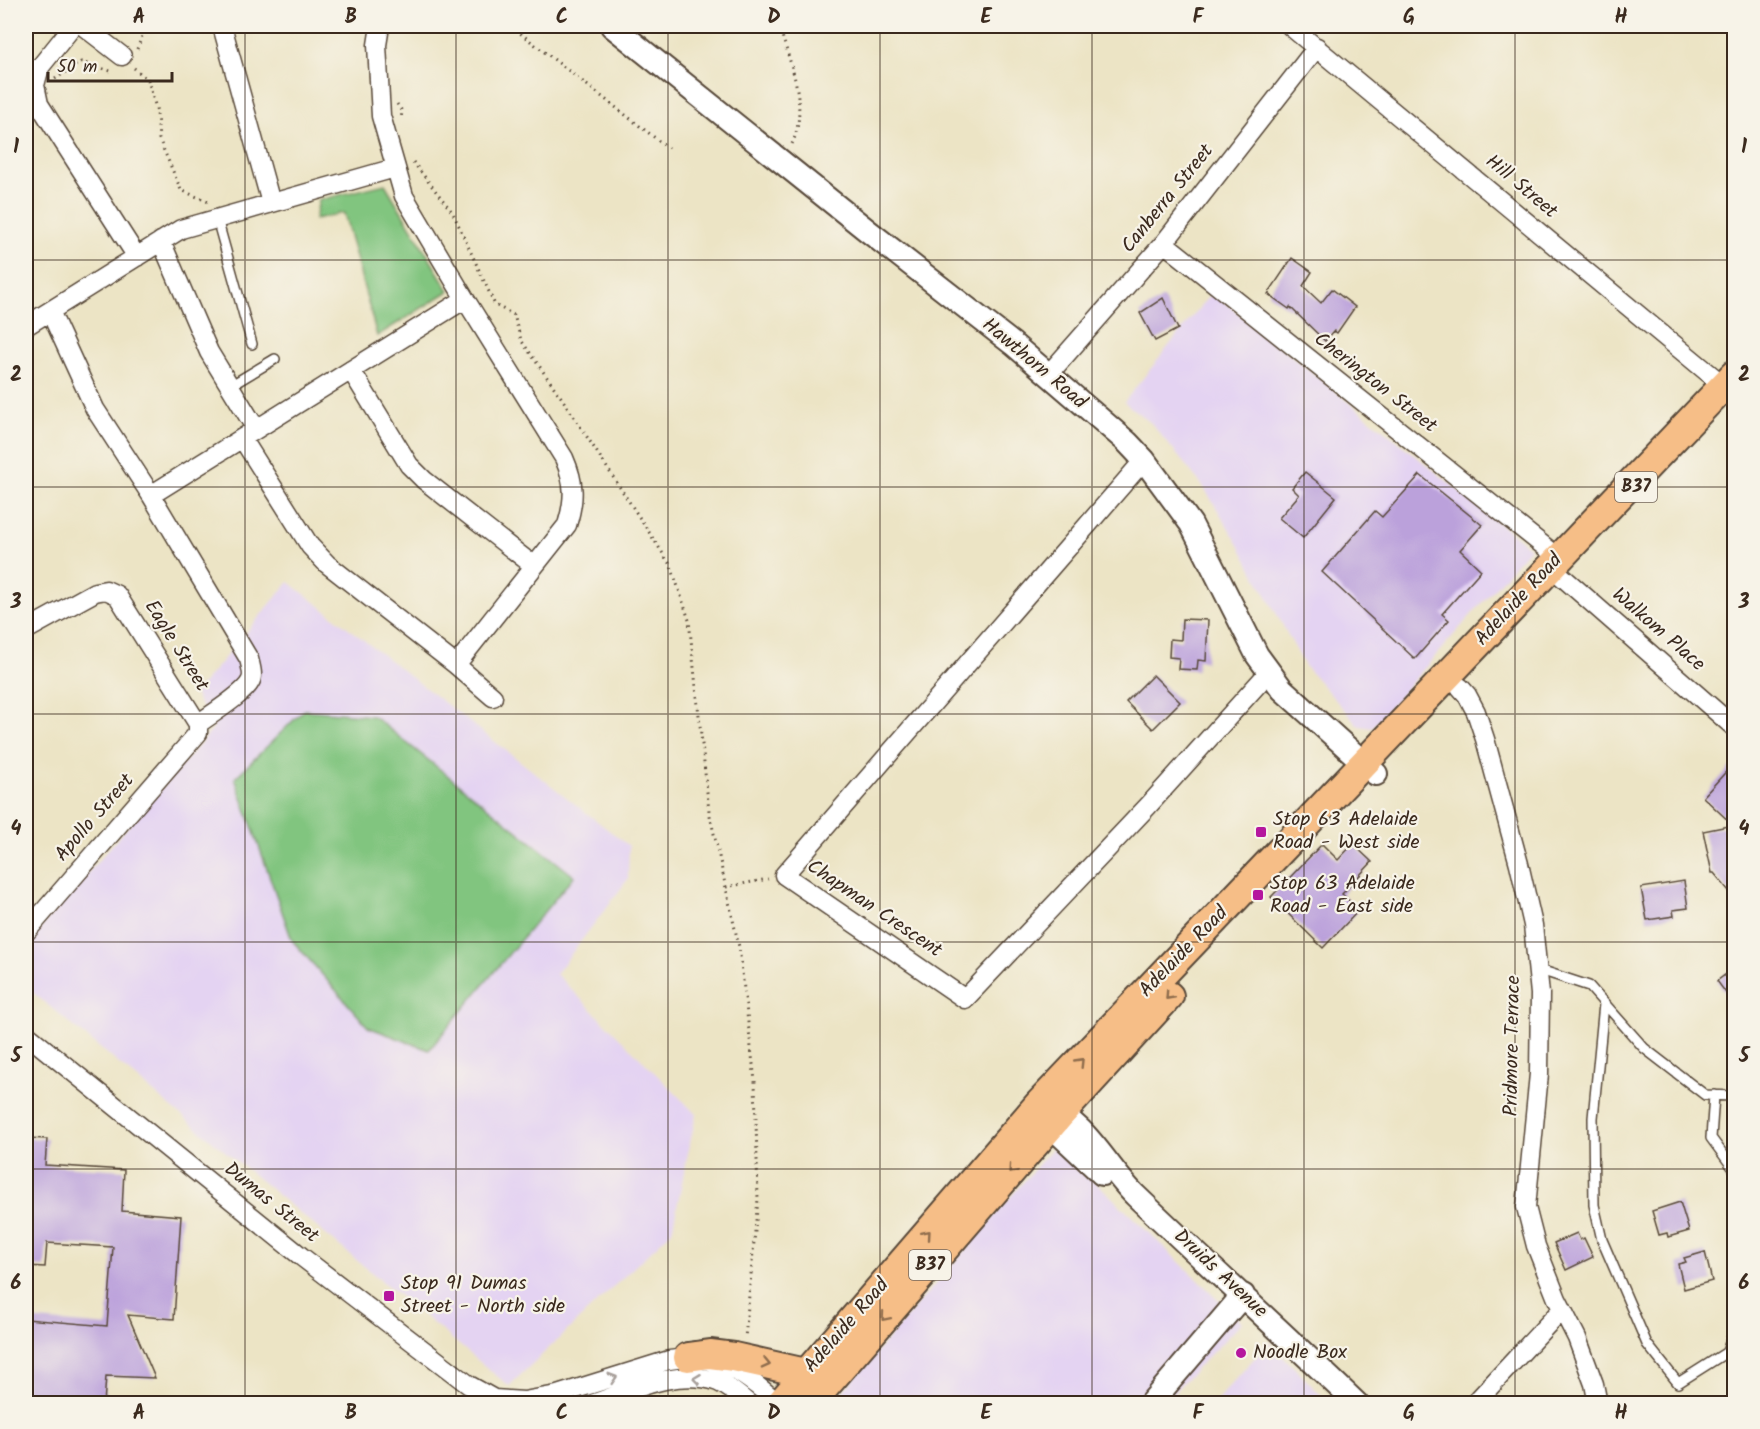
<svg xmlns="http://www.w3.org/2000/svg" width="1760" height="1429" viewBox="0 0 1760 1429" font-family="Kalam,sans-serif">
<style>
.built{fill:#e4d3f2}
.green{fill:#81c57f;stroke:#5e784e;stroke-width:1.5}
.building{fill:#bba1db}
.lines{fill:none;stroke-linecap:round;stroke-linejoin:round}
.service-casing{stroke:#564637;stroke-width:12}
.minor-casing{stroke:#564637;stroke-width:21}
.tertiary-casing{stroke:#564637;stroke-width:26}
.primary-casing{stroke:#564637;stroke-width:32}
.path{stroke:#564637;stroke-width:3;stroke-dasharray:1.5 4.5;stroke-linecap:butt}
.service{stroke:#fff;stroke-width:9}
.minor{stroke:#fff;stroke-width:18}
.tertiary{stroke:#fff;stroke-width:22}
.primary{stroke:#f6be87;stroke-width:28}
.oneway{stroke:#8f6d4d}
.oneway2{stroke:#a79f9a}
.grid{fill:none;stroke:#3b2a1e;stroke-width:1.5;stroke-opacity:0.55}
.poi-dot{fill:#b5179e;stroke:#f7f3e8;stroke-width:2}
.labels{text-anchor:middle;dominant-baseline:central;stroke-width:4.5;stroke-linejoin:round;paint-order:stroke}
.shield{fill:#f7f3e8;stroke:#73665b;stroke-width:1.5}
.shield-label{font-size:18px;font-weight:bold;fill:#3b2a1e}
.street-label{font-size:20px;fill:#3b2a1e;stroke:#f7f3e8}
.poi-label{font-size:20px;fill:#3b2a1e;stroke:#f7f3e8;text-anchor:start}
.neatline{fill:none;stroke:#3b2a1e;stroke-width:2}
.grid-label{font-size:20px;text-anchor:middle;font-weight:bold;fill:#3b2a1e}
</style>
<rect width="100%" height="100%" fill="#f7f3e8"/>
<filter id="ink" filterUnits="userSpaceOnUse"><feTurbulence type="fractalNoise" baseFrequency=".0167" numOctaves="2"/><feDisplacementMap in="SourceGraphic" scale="12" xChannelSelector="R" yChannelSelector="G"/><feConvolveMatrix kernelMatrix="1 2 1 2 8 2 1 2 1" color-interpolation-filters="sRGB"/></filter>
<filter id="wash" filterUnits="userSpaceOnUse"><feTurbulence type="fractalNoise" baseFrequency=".008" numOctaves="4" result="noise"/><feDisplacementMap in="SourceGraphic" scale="24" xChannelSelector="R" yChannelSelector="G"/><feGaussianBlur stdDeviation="1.35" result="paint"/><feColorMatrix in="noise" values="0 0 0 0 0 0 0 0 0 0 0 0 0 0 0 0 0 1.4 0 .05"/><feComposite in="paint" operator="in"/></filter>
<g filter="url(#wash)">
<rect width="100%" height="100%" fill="#ece4c5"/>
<path class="built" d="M 1212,292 L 1530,548 L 1372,728 L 1359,726 L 1305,666 L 1239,545 L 1203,486 L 1151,423 L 1124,402 Z
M 289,582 L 629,846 L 628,879 L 556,974 L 696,1114 L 672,1231 L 509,1386 L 26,987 L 26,944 L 214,728 L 194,694 Z
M 1056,1144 L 1242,1322 L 1163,1403 L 832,1404 Z
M 1269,1342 L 1329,1403 L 1214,1403 Z"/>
<path class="green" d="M 385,184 L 449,291 L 377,336 L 344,213 L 315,219 L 319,200 Z
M 304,710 L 373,716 L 574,876 L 429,1050 L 368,1027 L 292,940 L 235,778 Z"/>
<g id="blocks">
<path class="building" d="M 1292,258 L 1312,272 L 1303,286 L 1321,303 L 1332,289 L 1355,307 L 1337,333 L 1334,331 L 1325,341 L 1290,307 L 1289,309 L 1268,294 Z
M 1163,298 L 1178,329 L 1155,341 L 1140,313 Z
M 1305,472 L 1336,497 L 1303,538 L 1279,518 L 1299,495 L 1292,488 Z
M 1420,475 L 1482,525 L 1460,550 L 1481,570 L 1442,614 L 1449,620 L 1415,659 L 1322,572 L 1375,511 L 1382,517 Z
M 1182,619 L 1208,620 L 1206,661 L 1198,660 L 1197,670 L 1178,669 L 1179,658 L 1169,657 L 1170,639 L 1181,640 Z
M 1153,675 L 1180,702 L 1153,729 L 1126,702 Z
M 1734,763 L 1734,897 L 1714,873 L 1712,873 L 1703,831 L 1733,825 L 1703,797 Z
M 1322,844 L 1338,860 L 1353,844 L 1372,862 L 1342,894 L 1359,910 L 1323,948 L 1271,897 Z
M 1684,881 L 1688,908 L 1673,910 L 1674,916 L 1647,920 L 1641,888 Z
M 1734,968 L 1734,1004 L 1717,981 Z
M 26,1138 L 47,1139 L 45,1165 L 124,1170 L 122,1211 L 181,1216 L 174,1319 L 128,1315 L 155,1378 L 106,1376 L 104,1404 L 26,1404 L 26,1319 L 107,1326 L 113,1247 L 47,1243 L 45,1267 L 26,1266 Z
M 1680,1202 L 1689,1231 L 1668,1237 L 1667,1233 L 1659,1235 L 1652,1211 Z
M 1577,1233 L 1580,1240 L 1584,1238 L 1593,1257 L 1566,1270 L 1554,1243 Z
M 1705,1252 L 1712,1281 L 1684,1289 L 1678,1264 L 1686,1262 L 1684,1258 Z"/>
</g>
</g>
<g filter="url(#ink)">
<use href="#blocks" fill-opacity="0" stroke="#564637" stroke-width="1.5"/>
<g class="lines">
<defs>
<path id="service" d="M 217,219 L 252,344
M 230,386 L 275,359
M 1537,969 L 1589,986 L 1644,1048 L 1705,1095 L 1734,1096
M 1604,1004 L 1593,1118 L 1594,1205 L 1602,1240 L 1647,1344 L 1678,1383 L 1727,1352 L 1734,1330
M 1714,1095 L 1711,1138 L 1734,1169"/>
<path id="minor" d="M 73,26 L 40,67 L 35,85 L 39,104 L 137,257
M 83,26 L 122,56
M 222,26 L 271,203
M 380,26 L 377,45 L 381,116 L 404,196 L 465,299 L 564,458 C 575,483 575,499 567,525 L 456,665
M 1290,26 L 1723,385
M 161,241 L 209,352 L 256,429
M 1164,243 L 1559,558
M 50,311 L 95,409 L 151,495 L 249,659 C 251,667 254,676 250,682 C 244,694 210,715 198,724
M 26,326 L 181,229 L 395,168
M 351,370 L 409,465 L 424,480 L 534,566
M 1048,375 L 1164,243 L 1317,47
M 242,438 L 310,546 L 327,564 L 456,665 L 493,697
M 1144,460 L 784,875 L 965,999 L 1148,806 L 1268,673
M 151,495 L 465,299
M 1551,567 L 1734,727
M 26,630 L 95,592 L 106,590 L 117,595 L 198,724 L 198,733 L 26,932
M 1460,687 L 1467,695 L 1476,712 L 1485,739 L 1519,864 L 1533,925 L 1540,994 L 1539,1074 L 1526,1207 L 1536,1246 L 1557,1299 L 1577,1338 L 1594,1384 L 1598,1404
M 26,1034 L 302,1257 L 469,1385 L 503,1404
M 494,1399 L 524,1401 L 557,1395 L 669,1360 C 717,1352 745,1374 779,1404
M 592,1404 C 631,1391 677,1367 718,1382 C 729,1387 740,1396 749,1404
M 1474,1404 L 1562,1309"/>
<path id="tertiary" d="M 612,26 L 868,231 L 1013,344 L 1127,442 L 1144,460 L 1191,524 L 1257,655 L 1282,689 L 1376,774
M 1046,1107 C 1087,1122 1106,1167 1136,1196 C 1209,1266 1284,1334 1357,1404
M 1043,1111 L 1051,1126 L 1102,1174
M 1150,1404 L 1243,1295"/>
<path id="primary" d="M 688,1357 L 710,1354 L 734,1357 L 806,1373
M 780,1404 L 1039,1104 L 1734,375
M 810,1404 L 1059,1116 L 1169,996"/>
</defs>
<use href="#service" class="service-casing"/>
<use href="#minor" class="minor-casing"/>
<use href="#tertiary" class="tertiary-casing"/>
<use href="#primary" class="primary-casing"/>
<path class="path" d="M 511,26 L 668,148
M 779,26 C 790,63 810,108 791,146
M 137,49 L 146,26
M 134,68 L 148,80 L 157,112 L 159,139 L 181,190 L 211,203
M 55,79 L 81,62 L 114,72
M 397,104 L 402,111 L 401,120
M 413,162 L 453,213 L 495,305 L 514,315 L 521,340 L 563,400 L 671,566 L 689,620 L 709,811 L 739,947 L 755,1081 L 758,1199 L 745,1338
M 726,887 L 768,879"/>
<use href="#service" class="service"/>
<use href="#minor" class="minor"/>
<use href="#tertiary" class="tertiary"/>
<use href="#primary" class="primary"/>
</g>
<defs><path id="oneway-chevron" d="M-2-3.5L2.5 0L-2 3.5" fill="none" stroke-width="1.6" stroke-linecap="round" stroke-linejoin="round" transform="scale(1.5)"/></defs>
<g class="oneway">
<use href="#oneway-chevron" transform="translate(1169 996) rotate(133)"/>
<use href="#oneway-chevron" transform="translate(1080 1062) rotate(-46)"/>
<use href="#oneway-chevron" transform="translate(1012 1170) rotate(131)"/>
<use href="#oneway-chevron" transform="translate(927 1234) rotate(-49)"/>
<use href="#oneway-chevron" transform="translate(885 1317) rotate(131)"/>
<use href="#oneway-chevron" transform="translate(766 1364) rotate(13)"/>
</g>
<g class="oneway2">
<use href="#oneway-chevron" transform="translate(613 1378) rotate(-17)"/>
<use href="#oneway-chevron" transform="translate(697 1379) rotate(-173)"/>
</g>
</g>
<path class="grid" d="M 245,26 L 245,1404M 456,26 L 456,1404M 668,26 L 668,1404M 880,26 L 880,1404M 1092,26 L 1092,1404M 1304,26 L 1304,1404M 1515,26 L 1515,1404M 26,260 L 1734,260M 26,487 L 1734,487M 26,714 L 1734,714M 26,942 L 1734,942M 26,1169 L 1734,1169"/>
<g class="poi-dot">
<rect x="1255" y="826" width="12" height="12" rx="3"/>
<rect x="1252" y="889" width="12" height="12" rx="3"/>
<rect x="383" y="1290" width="12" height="12" rx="3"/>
<circle cx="1241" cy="1353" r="6"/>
</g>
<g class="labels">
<g class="shield">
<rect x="1615" y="472" width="42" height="30" rx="4.5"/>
<rect x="909" y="1250" width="42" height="30" rx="4.5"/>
</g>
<g class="shield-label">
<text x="1636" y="487">B37</text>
<text x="930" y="1265">B37</text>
</g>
<g class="street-label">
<text transform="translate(1521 187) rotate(40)">Hill Street</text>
<text transform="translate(1168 199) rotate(-51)">Canberra Street</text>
<text transform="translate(1034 364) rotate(40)">Hawthorn Road</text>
<text transform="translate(1375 383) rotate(38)">Cherington Street</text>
<text transform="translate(1519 600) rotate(-47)">Adelaide Road</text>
<text transform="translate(1658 630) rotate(41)">Walkom Place</text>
<text transform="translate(176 646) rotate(58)">Eagle Street</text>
<text transform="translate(95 818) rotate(-49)">Apollo Street</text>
<text transform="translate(874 909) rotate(34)">Chapman Crescent</text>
<text transform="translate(1184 952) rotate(-46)">Adelaide Road</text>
<text transform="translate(1513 1046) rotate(-89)">Pridmore Terrace</text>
<text transform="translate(271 1203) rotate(39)">Dumas Street</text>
<text transform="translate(1220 1274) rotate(43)">Druids Avenue</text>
<text transform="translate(847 1326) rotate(-49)">Adelaide Road</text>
</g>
<g class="poi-label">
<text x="1273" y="820">Stop 63 Adelaide<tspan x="1273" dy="23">Road - West side</tspan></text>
<text x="1270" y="884">Stop 63 Adelaide<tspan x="1270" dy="23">Road - East side</tspan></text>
<text x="401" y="1284">Stop 91 Dumas<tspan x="401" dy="23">Street - North side</tspan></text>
<text x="1253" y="1353">Noodle Box</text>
</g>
</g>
<rect width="1760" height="1429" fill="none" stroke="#f7f3e8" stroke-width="66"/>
<path d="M48 72v9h124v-9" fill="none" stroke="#3b2a1e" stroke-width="3"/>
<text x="57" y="72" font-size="18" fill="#3b2a1e" stroke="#f7f3e8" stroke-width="4.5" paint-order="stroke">50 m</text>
<rect x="33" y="33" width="1694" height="1363" class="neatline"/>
<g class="grid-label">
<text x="139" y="23">A</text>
<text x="351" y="23">B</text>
<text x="562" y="23">C</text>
<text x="774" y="23">D</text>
<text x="986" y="23">E</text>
<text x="1198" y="23">F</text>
<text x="1409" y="23">G</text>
<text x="1621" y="23">H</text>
<text x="16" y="153">1</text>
<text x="1744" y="153">1</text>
<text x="16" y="381">2</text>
<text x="1744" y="381">2</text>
<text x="16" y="608">3</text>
<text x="1744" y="608">3</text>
<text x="16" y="835">4</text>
<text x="1744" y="835">4</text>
<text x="16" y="1062">5</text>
<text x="1744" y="1062">5</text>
<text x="16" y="1289">6</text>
<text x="1744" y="1289">6</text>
<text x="139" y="1419">A</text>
<text x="351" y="1419">B</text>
<text x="562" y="1419">C</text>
<text x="774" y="1419">D</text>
<text x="986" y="1419">E</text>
<text x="1198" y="1419">F</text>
<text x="1409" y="1419">G</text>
<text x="1621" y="1419">H</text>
</g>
</svg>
